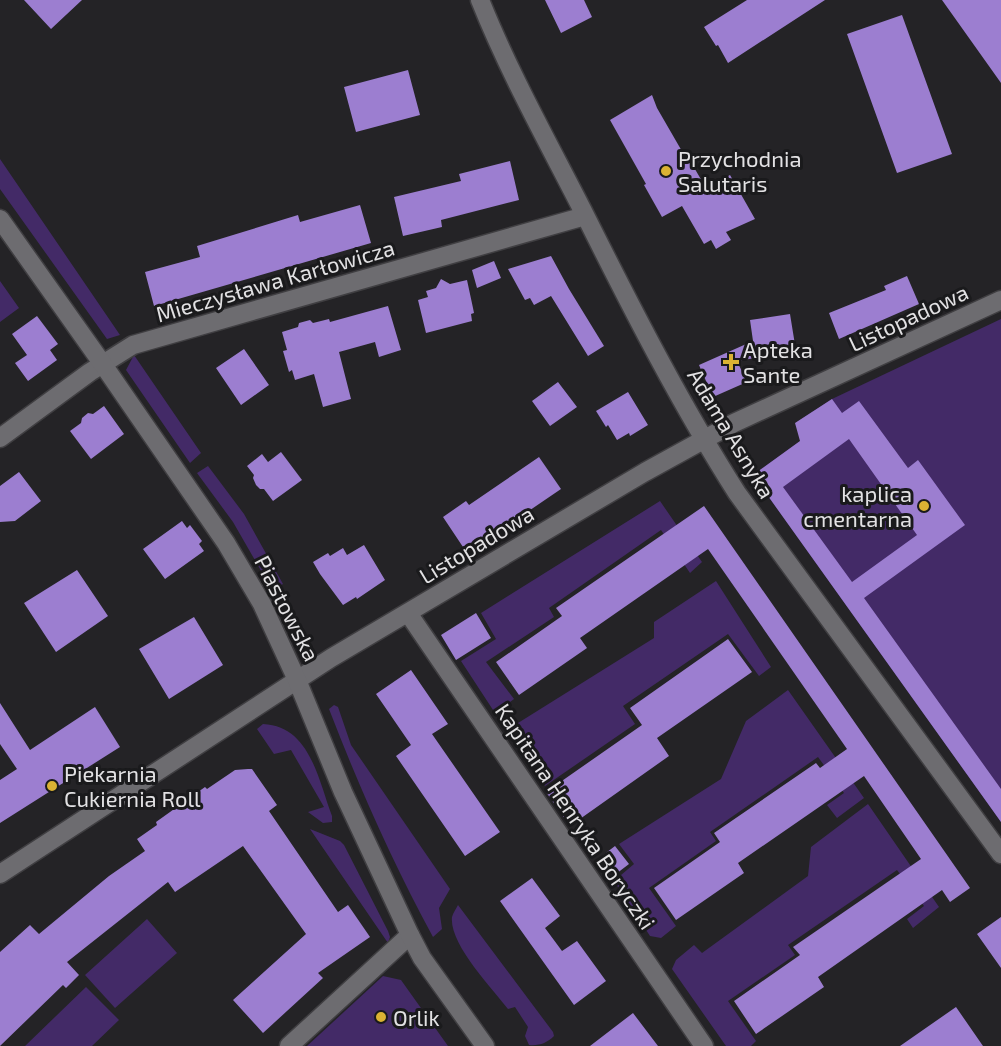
<svg xmlns="http://www.w3.org/2000/svg" width="1001" height="1046" viewBox="0 0 1001 1046" font-family="'Exo 2',sans-serif">
<style>
.green{fill:#432a67}
.building{fill:#9c7ed0;fill-rule:evenodd}
.lines{fill:none;stroke-linecap:round;stroke-linejoin:round}
.street-casing{stroke:#403f42;stroke-width:21}
.secondary-casing{stroke:#403f42;stroke-width:21}
.street{stroke:#6d6c70;stroke-width:18}
.secondary{stroke:#6d6c70;stroke-width:18}
.poi-dot{fill:#dbb233;stroke:#1a1a1c;stroke-width:2}
.labels{text-anchor:middle;dominant-baseline:central;stroke-width:6;stroke-linejoin:round;paint-order:stroke}
.poi-label{font-size:22px;fill:#e2e1e3;stroke:#1a1a1c;text-anchor:start}
.street-label{font-size:22px;fill:#e2e1e3;stroke:#1a1a1c}
</style>
<rect width="100%" height="100%" fill="#242326"/>
<path class="green" d="M 0,159 L 120,335 L 107,339 L 0,189 Z
M 0,281 L 19,308 L 0,322 Z
M 1001,319 L 1001,822 L 753,475 L 803,439 L 797,430 L 797,422 L 832,399 Z
M 134,355 L 201,453 L 190,463 L 126,370 Z
M 208,466 L 244,514 L 283,584 L 272,590 L 233,522 L 197,473 Z
M 660,501 L 702,562 L 690,573 L 661,530 L 549,608 L 554,617 L 486,662 L 514,699 L 495,713 L 461,661 L 496,639 L 481,613 Z
M 716,581 L 771,667 L 759,676 L 728,634 L 623,706 L 635,724 L 545,786 L 507,730 L 654,638 L 654,622 Z
M 788,690 L 864,798 L 837,818 L 827,805 L 844,793 L 818,757 L 710,832 L 716,841 L 649,888 L 676,926 L 661,938 L 650,936 L 614,881 L 634,864 L 619,844 L 721,779 L 746,721 Z
M 334,705 L 338,707 L 351,745 L 450,889 L 439,908 L 442,929 L 433,937 C 393,863 359,787 329,709 Z
M 263,724 C 310,726 318,779 332,816 L 332,822 L 323,823 L 308,812 L 324,807 L 291,750 L 274,754 L 257,729 Z
M 868,804 L 939,907 L 913,928 L 907,919 L 924,906 L 897,870 L 788,945 L 795,955 L 728,1001 L 756,1041 L 751,1046 L 726,1046 L 672,969 L 676,960 L 694,945 L 702,953 L 808,876 L 811,847 Z
M 310,829 L 340,841 L 344,845 L 388,931 L 390,937 L 388,943 Z
M 458,905 L 553,1032 L 554,1036 C 547,1043 539,1046 529,1045 L 525,1036 L 528,1027 L 515,1007 L 508,1009 C 492,988 449,944 452,917 C 453,913 456,909 458,905 Z
M 147,919 L 177,953 L 115,1008 L 85,975 Z
M 383,976 L 401,980 L 448,1046 L 307,1046 Z
M 86,987 L 119,1020 L 92,1046 L 25,1046 Z"/>
<path class="building" d="M 24,0 L 82,0 L 51,29 Z
M 545,0 L 584,0 L 592,17 L 561,33 Z
M 747,0 L 825,0 L 728,63 L 718,45 L 716,46 L 704,27 Z
M 942,0 L 1001,0 L 1001,83 Z
M 902,15 L 952,154 L 897,173 L 847,34 Z
M 408,70 L 420,115 L 356,132 L 344,87 Z
M 652,95 L 657,108 L 683,153 L 685,152 L 706,188 L 730,175 L 755,219 L 726,232 L 731,240 L 716,249 L 711,240 L 704,244 L 682,206 L 662,217 L 644,185 L 646,184 L 610,120 Z
M 510,161 L 519,200 L 441,220 L 442,227 L 403,236 L 394,197 L 461,181 L 459,174 Z
M 360,205 L 371,243 L 154,306 L 145,272 L 200,257 L 197,246 L 298,215 L 300,222 Z
M 551,256 L 569,289 L 604,346 L 588,356 L 551,296 L 534,305 L 530,298 L 525,300 L 508,269 Z
M 494,261 L 501,278 L 477,288 L 472,270 Z
M 907,276 L 919,304 L 839,339 L 829,313 L 886,290 L 884,286 Z
M 441,279 L 450,284 L 467,280 L 473,308 L 474,313 L 471,314 L 472,321 L 426,333 L 418,300 L 428,297 L 426,291 L 436,288 Z
M 388,306 L 401,350 L 379,357 L 375,342 L 339,352 L 351,399 L 323,407 L 314,374 L 295,380 L 292,370 L 289,372 L 283,351 L 287,350 L 282,332 L 298,327 L 299,323 L 310,320 L 313,323 L 329,319 L 330,322 Z
M 790,314 L 796,351 L 737,361 L 747,382 L 713,397 L 699,365 L 753,341 L 750,320 Z
M 37,316 L 58,344 L 50,350 L 57,360 L 28,381 L 15,363 L 27,355 L 12,334 Z
M 244,349 L 269,385 L 241,405 L 216,368 Z
M 558,382 L 577,407 L 550,426 L 532,401 Z
M 628,392 L 648,425 L 630,436 L 629,433 L 617,440 L 608,425 L 606,427 L 596,411 Z
M 832,399 L 842,413 L 859,401 L 908,468 L 918,460 L 965,525 L 864,598 L 1001,789 L 1001,822 L 753,475 L 800,441 L 795,423 ZM 849,439 L 917,535 L 852,582 L 783,487 Z
M 104,406 L 124,434 L 91,459 L 70,431 L 81,423 L 82,418 L 88,413 L 93,414 Z
M 281,452 L 302,480 L 273,501 L 264,489 L 260,489 L 256,485 L 253,478 L 254,475 L 247,466 L 262,454 L 268,462 Z
M 539,457 L 561,489 L 467,553 L 443,517 L 466,501 L 469,505 Z
M 19,472 L 41,501 L 15,521 L 0,522 L 0,486 Z
M 704,506 L 970,888 L 950,902 L 942,890 L 818,977 L 824,987 L 756,1034 L 734,1001 L 800,955 L 793,947 L 921,859 L 864,776 L 738,863 L 744,873 L 676,920 L 654,888 L 720,842 L 714,833 L 816,763 L 820,768 L 847,749 L 708,549 L 580,638 L 587,648 L 519,695 L 496,662 L 562,616 L 556,608 Z
M 182,521 L 187,528 L 190,525 L 202,541 L 199,544 L 204,551 L 165,579 L 143,549 Z
M 364,545 L 385,580 L 357,599 L 356,597 L 343,605 L 320,574 L 313,562 L 328,553 L 330,556 L 343,548 L 347,555 Z
M 77,570 L 108,616 L 56,652 L 24,603 Z
M 476,613 L 491,638 L 456,660 L 441,635 Z
M 194,617 L 223,665 L 169,699 L 139,649 Z
M 728,639 L 752,672 L 657,738 L 669,756 L 570,826 L 546,792 L 642,725 L 630,708 Z
M 411,670 L 448,724 L 432,734 L 500,832 L 465,856 L 396,756 L 411,745 L 376,694 Z
M 0,703 L 30,750 L 95,707 L 120,747 L 0,823 L 0,780 L 17,769 L 0,744 Z
M 248,769 L 252,769 L 277,805 L 269,811 L 338,912 L 348,905 L 370,937 L 318,973 L 323,978 L 263,1033 L 233,1000 L 306,934 L 243,846 L 175,892 L 168,882 L 67,962 L 79,975 L 66,988 L 63,985 L 0,1046 L 0,952 L 30,925 L 39,934 L 109,876 L 145,851 L 137,839 L 157,825 L 156,822 L 205,787 L 207,789 L 235,770 Z
M 615,846 L 629,864 L 612,877 L 598,859 Z
M 532,878 L 560,916 L 545,928 L 562,951 L 577,941 L 606,981 L 574,1005 L 500,901 Z
M 1001,917 L 1001,968 L 977,934 Z
M 956,1007 L 983,1046 L 900,1046 Z
M 633,1013 L 658,1046 L 590,1046 Z"/>
<g class="lines">
<defs>
<path id="street" d="M 480,0 C 510,75 550,146 586,217 C 633,311 681,405 737,493 L 1001,854
M 0,438 L 90,372 L 133,345 L 585,216
M 408,613 L 704,1046
M 0,874 L 331,658 L 645,472 L 734,423 L 1001,300
M 289,1046 L 410,935"/>
<path id="secondary" d="M 0,219 L 102,363 L 226,543 L 262,604 L 297,680 L 343,792 L 410,935 L 422,958 L 485,1046"/>
</defs>
<use href="#street" class="street-casing"/>
<use href="#secondary" class="secondary-casing"/>
<use href="#street" class="street"/>
<use href="#secondary" class="secondary"/>
</g>
<g class="poi-dot">
<circle cx="666" cy="171" r="6"/>
<path d="M728 353h6v6h6v6h-6v6h-6v-6h-6v-6h6z"/>
<circle cx="924" cy="506" r="6"/>
<circle cx="52" cy="786" r="6"/>
<circle cx="381" cy="1017" r="6"/>
</g>
<g class="labels">
<g class="poi-label">
<text x="678" y="158">Przychodnia<tspan x="678" dy="25">Salutaris</tspan></text>
<text x="743" y="349">Apteka<tspan x="743" dy="25">Sante</tspan></text>
<text x="912" y="493" text-anchor="end">kaplica<tspan x="912" dy="25">cmentarna</tspan></text>
<text x="64" y="773">Piekarnia<tspan x="64" dy="25">Cukiernia Roll</tspan></text>
<text x="393" y="1017">Orlik</text>
</g>
<g class="street-label">
<text transform="translate(275 280) rotate(-16)">Mieczysława Karłowicza</text>
<text transform="translate(908 317) rotate(-25)">Listopadowa</text>
<text transform="translate(732 433) rotate(59)">Adama Asnyka</text>
<text transform="translate(476 544) rotate(-31)">Listopadowa</text>
<text transform="translate(288 608) rotate(63)">Piastowska</text>
<text transform="translate(576 816) rotate(56)">Kapitana Henryka Boryczki</text>
</g>
</g>
</svg>
